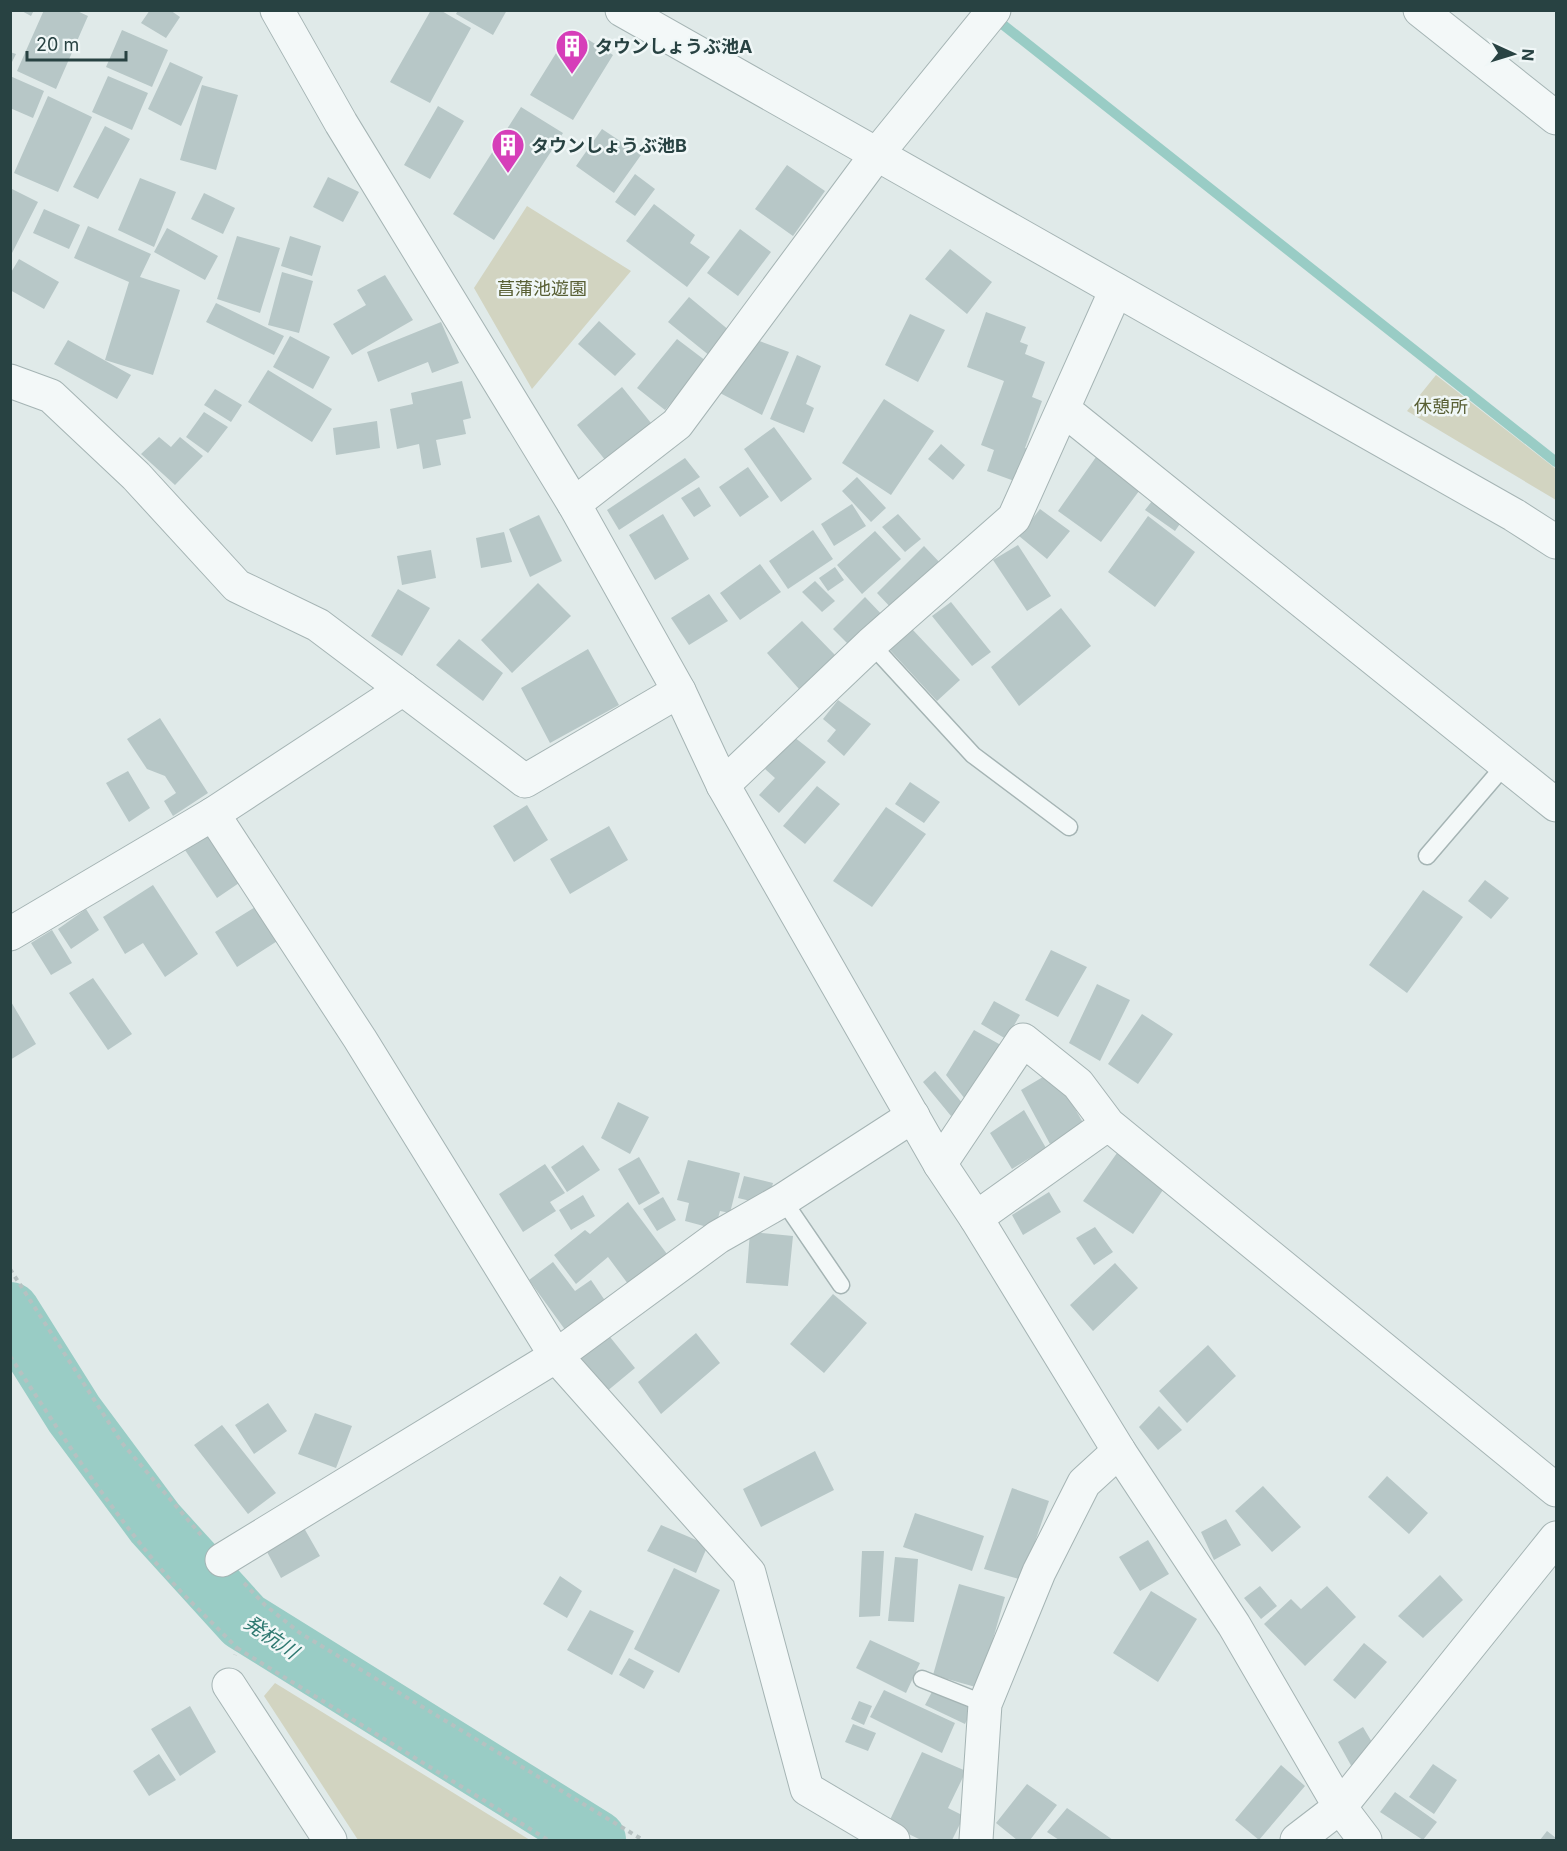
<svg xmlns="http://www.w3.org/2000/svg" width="1567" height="1851" viewBox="0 0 1567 1851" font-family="Inter,'Noto Sans JP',sans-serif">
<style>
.green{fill:#d2d4c1}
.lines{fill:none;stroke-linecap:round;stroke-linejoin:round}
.stream{stroke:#99ccc5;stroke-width:10}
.river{stroke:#99ccc5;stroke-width:60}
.building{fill:#b7c7c7}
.service-casing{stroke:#a5b4b4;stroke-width:19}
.minor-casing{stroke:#a5b4b4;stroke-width:35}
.tertiary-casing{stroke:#a5b4b4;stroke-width:35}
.path{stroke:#b6c1c1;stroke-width:4;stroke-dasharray:4.5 4.5;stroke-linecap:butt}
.service{stroke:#f3f8f8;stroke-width:16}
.minor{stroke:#f3f8f8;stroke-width:33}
.tertiary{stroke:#f3f8f8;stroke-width:33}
.labels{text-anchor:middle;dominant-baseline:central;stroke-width:5;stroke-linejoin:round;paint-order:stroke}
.poi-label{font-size:18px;font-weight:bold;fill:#284242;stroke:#f0f7f7;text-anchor:start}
.park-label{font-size:18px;fill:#585f34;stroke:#f0f7f7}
.water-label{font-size:20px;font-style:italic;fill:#2f7971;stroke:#f0f7f7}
</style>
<rect width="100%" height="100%" fill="#e0eae9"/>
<path class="green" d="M 527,206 L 631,271 L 532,389 L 474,288 Z
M 1436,375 L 1556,469 L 1556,500 L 1407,411 Z
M 275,1683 L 530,1840 L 358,1840 L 264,1696 Z"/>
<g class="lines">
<path class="stream" d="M 992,16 L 1556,462"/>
<path class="river" d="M 10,1312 L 74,1414 L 155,1523 L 244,1621 L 596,1840"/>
</g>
<path class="building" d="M 20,10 L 34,10 L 31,16 Z
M 44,10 L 75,10 L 88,16 L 56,89 L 17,71 Z
M 150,10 L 170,10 L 180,17 L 166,38 L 141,23 Z
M 431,10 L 440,10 L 471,28 L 430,103 L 390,82 Z
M 458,10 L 507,10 L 493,35 L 456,14 Z
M 571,29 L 613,55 L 573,120 L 530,95 Z
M 122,30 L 168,50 L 152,87 L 106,67 Z
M 10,52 L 16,54 L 10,66 Z
M 170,62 L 203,77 L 181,126 L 148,109 Z
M 10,76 L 44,91 L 33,118 L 10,108 Z
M 108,76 L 148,93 L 132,130 L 92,112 Z
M 202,85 L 238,95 L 216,170 L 180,160 Z
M 48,96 L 92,117 L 58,192 L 14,173 Z
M 438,106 L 464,121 L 430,179 L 404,165 Z
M 521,107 L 563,133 L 494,240 L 453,214 Z
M 105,126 L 130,139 L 98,199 L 73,187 Z
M 602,129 L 641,155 L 614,193 L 576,166 Z
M 787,165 L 825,191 L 793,236 L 755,209 Z
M 635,174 L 655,189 L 635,216 L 615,202 Z
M 328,177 L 359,192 L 343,222 L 313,207 Z
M 140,178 L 176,192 L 154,247 L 118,230 Z
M 10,188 L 38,202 L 10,257 Z
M 204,193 L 235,208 L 223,234 L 191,219 Z
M 654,204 L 695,235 L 690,243 L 710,257 L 687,287 L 626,241 Z
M 44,209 L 80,225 L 69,249 L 33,233 Z
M 88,226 L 151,254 L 140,277 L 180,290 L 153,375 L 105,360 L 129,282 L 74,258 Z
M 167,228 L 218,256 L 205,280 L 154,252 Z
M 740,229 L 771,252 L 738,296 L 707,273 Z
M 237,236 L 280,248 L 260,313 L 217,299 Z
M 290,236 L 321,246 L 312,276 L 281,266 Z
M 950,249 L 992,282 L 967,314 L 925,279 Z
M 19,259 L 59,282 L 44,309 L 10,290 L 10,274 Z
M 282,272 L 313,281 L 299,333 L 268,325 Z
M 385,275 L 413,320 L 352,355 L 333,324 L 366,305 L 357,290 Z
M 689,297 L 730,331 L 710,356 L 668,322 Z
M 216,303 L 284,336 L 274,355 L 206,322 Z
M 986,312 L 1026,327 L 1020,342 L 1028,345 L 1025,354 L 1045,362 L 1032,397 L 1042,401 L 1025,448 L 1029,449 L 1017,482 L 987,471 L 994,450 L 981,445 L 1004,381 L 967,367 Z
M 910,314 L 945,330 L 918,382 L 885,365 Z
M 599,321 L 636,354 L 615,376 L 578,344 Z
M 441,322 L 459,363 L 432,373 L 428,362 L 378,382 L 367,352 Z
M 290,336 L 330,357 L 313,389 L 273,367 Z
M 677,339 L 706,361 L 665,410 L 637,388 Z
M 68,340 L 131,375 L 117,399 L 54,364 Z
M 757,340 L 789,352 L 762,415 L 720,393 Z
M 797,355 L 821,366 L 806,404 L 814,408 L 804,433 L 770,419 Z
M 268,370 L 332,409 L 312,442 L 248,402 Z
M 462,381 L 471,418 L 463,420 L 466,434 L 436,440 L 441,465 L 423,469 L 419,444 L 397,449 L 390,409 L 413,404 L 411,393 Z
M 622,387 L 651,423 L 606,461 L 577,425 Z
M 215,389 L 242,405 L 231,422 L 204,405 Z
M 884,399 L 934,431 L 891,495 L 842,463 Z
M 204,412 L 228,427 L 208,453 L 186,437 Z
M 377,421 L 380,448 L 336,455 L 333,428 Z
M 774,427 L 812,479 L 781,502 L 744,449 Z
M 159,437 L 171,447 L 180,437 L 203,456 L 175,485 L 141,454 Z
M 941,444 L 965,465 L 953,480 L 928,459 Z
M 1101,450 L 1145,483 L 1101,542 L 1058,511 Z
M 685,458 L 700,477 L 619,530 L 607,510 Z
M 748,467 L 769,497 L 740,517 L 719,487 Z
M 857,477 L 886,508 L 871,522 L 842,491 Z
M 699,487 L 711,506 L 694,517 L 681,498 Z
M 1159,492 L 1188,512 L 1175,531 L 1145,510 Z
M 852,504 L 866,526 L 834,546 L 821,524 Z
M 1040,509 L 1070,531 L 1047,559 L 1019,536 Z
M 663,514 L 689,559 L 655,580 L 629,535 Z
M 898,514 L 921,539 L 905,552 L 882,527 Z
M 539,515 L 562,561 L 530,577 L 509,529 Z
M 1148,516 L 1195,552 L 1155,607 L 1108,572 Z
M 813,530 L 833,559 L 788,589 L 769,561 Z
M 875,531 L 901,559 L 862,594 L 837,565 Z
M 504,532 L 512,562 L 481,568 L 476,538 Z
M 1018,545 L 1051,596 L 1027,611 L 993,560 Z
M 924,546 L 943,566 L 894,611 L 877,593 Z
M 431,550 L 436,578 L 402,585 L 397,556 Z
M 760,564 L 781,592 L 740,620 L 720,593 Z
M 835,567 L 844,580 L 828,591 L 819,578 Z
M 815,581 L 835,601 L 822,612 L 802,592 Z
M 538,583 L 571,616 L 512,673 L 481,640 Z
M 398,589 L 430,608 L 402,656 L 371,636 Z
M 709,594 L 728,621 L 689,645 L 671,618 Z
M 865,597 L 888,621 L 856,652 L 833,629 Z
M 951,602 L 991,652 L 972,666 L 932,616 Z
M 1061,608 L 1091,646 L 1019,706 L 991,667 Z
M 802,621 L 835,655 L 799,689 L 767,653 Z
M 912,629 L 960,680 L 937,701 L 889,649 Z
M 459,639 L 503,673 L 483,701 L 436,665 Z
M 588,649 L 619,705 L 550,743 L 521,688 Z
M 838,700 L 871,724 L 844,756 L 827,741 L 836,730 L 823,719 Z
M 160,718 L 208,793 L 173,816 L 164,801 L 176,793 L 165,776 L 147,769 L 127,739 Z
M 794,737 L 826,762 L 779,813 L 759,795 L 775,778 L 765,769 Z
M 128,771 L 150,808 L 129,822 L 106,783 Z
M 910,782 L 940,802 L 924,823 L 895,804 Z
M 817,786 L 840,804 L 805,844 L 783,826 Z
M 527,805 L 548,840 L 514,862 L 493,826 Z
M 886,807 L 926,834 L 872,907 L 833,881 Z
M 609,826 L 628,860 L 570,894 L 550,859 Z
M 207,834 L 239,883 L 217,898 L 185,850 Z
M 1485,880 L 1509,898 L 1491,919 L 1468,901 Z
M 153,885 L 198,954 L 165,977 L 143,943 L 125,954 L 103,917 Z
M 1423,890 L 1463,917 L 1407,993 L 1369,965 Z
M 260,904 L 282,938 L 237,967 L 215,932 Z
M 86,909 L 99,930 L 71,949 L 58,929 Z
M 52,930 L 72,963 L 51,975 L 31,943 Z
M 1051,950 L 1087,967 L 1058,1017 L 1025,1000 Z
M 93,978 L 132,1034 L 108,1050 L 69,993 Z
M 1097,984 L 1130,1000 L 1100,1061 L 1069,1043 Z
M 10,1000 L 36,1044 L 10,1060 Z
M 994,1001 L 1020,1015 L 1006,1039 L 981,1024 Z
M 1142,1014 L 1173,1034 L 1138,1084 L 1108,1064 Z
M 974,1030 L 1008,1049 L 973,1109 L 946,1075 Z
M 935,1071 L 964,1105 L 951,1116 L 923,1082 Z
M 1053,1071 L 1085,1126 L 1050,1144 L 1021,1090 Z
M 618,1102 L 649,1117 L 630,1154 L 601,1138 Z
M 1024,1110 L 1046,1148 L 1012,1169 L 990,1133 Z
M 583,1145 L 600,1170 L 567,1192 L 551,1167 Z
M 1117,1153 L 1167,1184 L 1133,1234 L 1083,1201 Z
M 639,1157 L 660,1193 L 639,1205 L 618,1169 Z
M 688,1160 L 740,1173 L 730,1213 L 720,1211 L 715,1229 L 685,1221 L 689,1203 L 677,1200 Z
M 545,1164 L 565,1193 L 550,1202 L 556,1211 L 523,1232 L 499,1194 Z
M 744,1176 L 773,1183 L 767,1205 L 738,1198 Z
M 1049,1192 L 1061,1212 L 1023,1235 L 1012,1215 Z
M 583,1195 L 595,1216 L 571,1230 L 559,1210 Z
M 663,1197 L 676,1220 L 657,1231 L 643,1209 Z
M 628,1202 L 670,1258 L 631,1288 L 608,1257 L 576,1284 L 554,1255 L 585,1230 L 590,1234 Z
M 1095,1227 L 1113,1252 L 1094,1265 L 1076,1238 Z
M 750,1232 L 793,1236 L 788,1286 L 746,1283 Z
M 553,1262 L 575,1291 L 591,1280 L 606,1302 L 566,1331 L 529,1280 Z
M 1115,1263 L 1138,1288 L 1093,1331 L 1070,1305 Z
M 833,1294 L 867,1323 L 824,1373 L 790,1344 Z
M 606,1332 L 635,1368 L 606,1392 L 578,1354 Z
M 696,1333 L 720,1363 L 661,1414 L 638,1382 Z
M 1208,1345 L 1236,1376 L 1187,1423 L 1159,1391 Z
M 268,1403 L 287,1431 L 254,1454 L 235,1425 Z
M 1159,1406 L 1182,1430 L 1158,1450 L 1139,1427 Z
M 315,1413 L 352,1426 L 336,1468 L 298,1454 Z
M 222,1425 L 276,1493 L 248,1514 L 194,1445 Z
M 815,1451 L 834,1490 L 761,1527 L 743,1489 Z
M 1387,1476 L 1428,1513 L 1409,1534 L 1368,1497 Z
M 1263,1486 L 1301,1527 L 1272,1552 L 1235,1511 Z
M 1012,1488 L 1049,1501 L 1022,1580 L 984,1569 Z
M 915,1513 L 984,1536 L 972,1571 L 903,1547 Z
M 1226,1519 L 1241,1545 L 1214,1560 L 1201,1532 Z
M 661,1525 L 708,1545 L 696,1573 L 647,1551 Z
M 304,1528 L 320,1556 L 281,1578 L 266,1550 Z
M 1148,1540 L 1169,1574 L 1140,1591 L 1119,1557 Z
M 862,1551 L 884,1551 L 880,1616 L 859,1617 Z
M 895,1557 L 918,1559 L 914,1622 L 888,1621 Z
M 674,1568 L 720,1590 L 679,1673 L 634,1649 Z
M 1440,1575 L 1463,1600 L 1423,1638 L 1398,1616 Z
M 560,1576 L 582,1591 L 567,1618 L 543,1604 Z
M 959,1584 L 1005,1597 L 979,1688 L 933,1675 Z
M 1260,1586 L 1277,1606 L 1261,1619 L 1244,1598 Z
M 1327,1586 L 1356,1617 L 1305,1666 L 1264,1624 L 1291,1599 L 1301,1609 Z
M 1151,1591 L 1197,1619 L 1158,1682 L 1113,1653 Z
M 590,1610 L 634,1631 L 612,1675 L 567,1650 Z
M 870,1640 L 920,1663 L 906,1693 L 856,1668 Z
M 1364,1643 L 1387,1662 L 1355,1699 L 1333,1680 Z
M 629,1658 L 654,1671 L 644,1689 L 619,1675 Z
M 884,1690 L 955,1723 L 942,1753 L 870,1717 Z
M 933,1690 L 972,1709 L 965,1724 L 925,1705 Z
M 859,1701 L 872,1706 L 864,1725 L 851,1719 Z
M 190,1706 L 216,1752 L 180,1776 L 151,1729 Z
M 853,1724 L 876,1733 L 868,1751 L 845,1742 Z
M 1363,1727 L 1379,1754 L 1353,1769 L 1338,1742 Z
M 922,1752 L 966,1771 L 948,1808 L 964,1816 L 952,1840 L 921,1840 L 888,1824 Z
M 159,1754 L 176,1780 L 149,1796 L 133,1771 Z
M 1433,1764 L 1457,1780 L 1434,1814 L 1409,1797 Z
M 1281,1765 L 1305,1786 L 1259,1840 L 1235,1820 Z
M 1027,1784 L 1057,1805 L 1030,1840 L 1017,1840 L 996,1823 Z
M 1395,1792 L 1437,1822 L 1423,1840 L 1380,1812 Z
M 1067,1808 L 1113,1840 L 1059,1840 L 1047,1832 Z
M 1547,1831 L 1556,1838 L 1556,1840 L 1540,1840 Z"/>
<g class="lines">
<defs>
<path id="service" d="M 871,644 L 973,755 L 1069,827
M 1427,856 L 1505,765
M 783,1200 L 841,1285
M 922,1679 L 985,1704"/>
<path id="minor" d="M 1420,10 L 1556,118
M 10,381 L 51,396 L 136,476 L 237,586 L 318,625 L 525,781 L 679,691
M 1063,409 L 1556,805
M 574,504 L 677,424 L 877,154 L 994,10
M 723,785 L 871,644 L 1014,518 L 1116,290
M 213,814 L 360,1039 L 556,1356 L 749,1573 L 807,1789 L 893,1840
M 940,1164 L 1023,1040 L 1078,1084 L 1108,1124
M 976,1218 L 1108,1124 L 1556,1490
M 222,1560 L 556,1356 L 718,1237 L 783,1200 L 913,1116
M 229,1685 L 330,1840
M 976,1840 L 985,1704 L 1039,1572 L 1084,1483 L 1119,1451
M 1297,1840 L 1340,1807 L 1556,1538"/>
<path id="tertiary" d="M 277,10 L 341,123 L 574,504 L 679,691 L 723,785 L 940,1164 L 976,1218 L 1119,1451 L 1234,1625 L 1340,1807 L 1365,1840
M 622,10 L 1514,515 L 1556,542
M 10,934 L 213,814 L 403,689"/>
</defs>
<use href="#service" class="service-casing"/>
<use href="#minor" class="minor-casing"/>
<use href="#tertiary" class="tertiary-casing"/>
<path class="path" d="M 10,1269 L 122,1443 L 201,1535
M 10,1356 C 61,1434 111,1512 173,1583 C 193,1605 216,1626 237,1648 L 235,1655
M 244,1583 L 265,1605 L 300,1633 L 643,1840
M 237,1648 L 548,1840"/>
<use href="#service" class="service"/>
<use href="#minor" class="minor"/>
<use href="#tertiary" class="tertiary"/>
</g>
<defs>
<symbol id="building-pin" viewBox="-11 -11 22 30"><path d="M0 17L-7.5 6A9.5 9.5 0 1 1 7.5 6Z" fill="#d63eb9" stroke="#f0f7f7"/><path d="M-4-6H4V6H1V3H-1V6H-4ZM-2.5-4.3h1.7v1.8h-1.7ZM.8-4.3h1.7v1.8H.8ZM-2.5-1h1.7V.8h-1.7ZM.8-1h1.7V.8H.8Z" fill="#fff"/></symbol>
</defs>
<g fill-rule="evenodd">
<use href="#building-pin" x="553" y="27" width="38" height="52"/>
<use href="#building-pin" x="489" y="126" width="38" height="52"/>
</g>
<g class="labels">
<g class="poi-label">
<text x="595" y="46">タウンしょうぶ池A</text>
<text x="531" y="145">タウンしょうぶ池B</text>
</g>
<g class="park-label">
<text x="542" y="288">菖蒲池遊園</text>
<text x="1441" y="406">休憩所</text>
</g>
<g class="water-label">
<text transform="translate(271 1637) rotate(34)">発杭川</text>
</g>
</g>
<rect width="1567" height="1851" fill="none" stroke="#284242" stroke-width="24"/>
<g transform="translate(1513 54) rotate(94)" stroke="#f0f7f7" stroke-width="4.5" paint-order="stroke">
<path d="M0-4.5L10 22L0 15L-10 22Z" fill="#284242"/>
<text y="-9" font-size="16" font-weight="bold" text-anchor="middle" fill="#284242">N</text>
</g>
<path d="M27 51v9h99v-9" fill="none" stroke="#284242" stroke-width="3"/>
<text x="36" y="51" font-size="18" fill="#284242" stroke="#f0f7f7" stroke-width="4.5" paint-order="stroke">20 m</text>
</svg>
